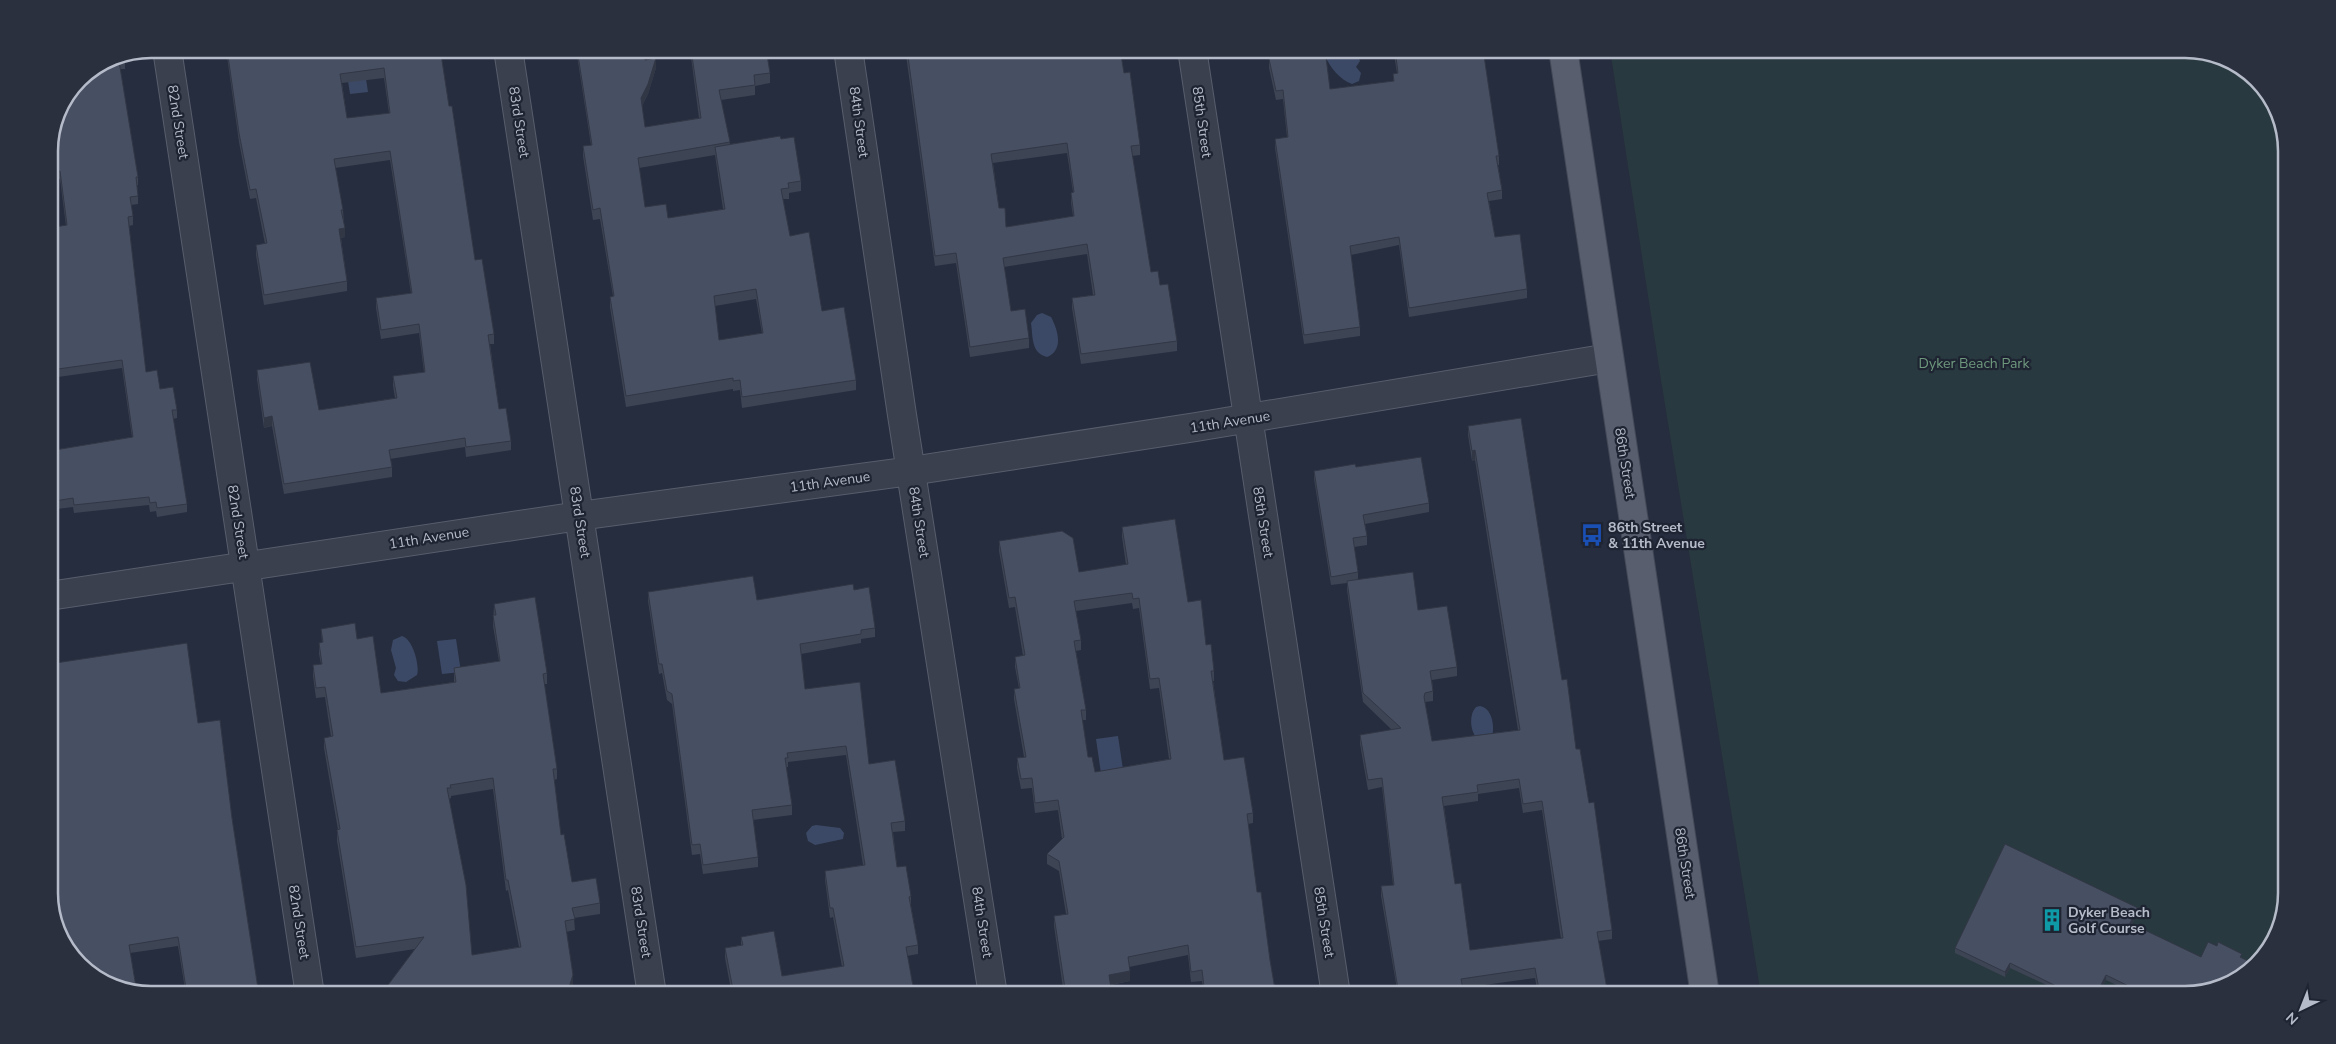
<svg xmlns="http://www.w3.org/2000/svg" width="2336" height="1044" viewBox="0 0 2336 1044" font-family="'Nunito Sans',sans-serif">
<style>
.green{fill:#28393f}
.water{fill:#3c4966}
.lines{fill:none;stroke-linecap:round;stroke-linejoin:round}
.minor-casing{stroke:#585d6c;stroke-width:30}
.major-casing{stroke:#434857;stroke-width:30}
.minor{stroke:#3a404e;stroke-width:28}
.major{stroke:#585e6e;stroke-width:28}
.wall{fill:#3d4454;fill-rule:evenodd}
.shaded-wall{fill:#323745}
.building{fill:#474f62;stroke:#323745;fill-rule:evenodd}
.labels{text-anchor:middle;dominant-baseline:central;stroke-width:4.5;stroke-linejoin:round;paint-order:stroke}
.street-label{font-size:14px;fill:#b6bbc9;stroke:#1f2433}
.park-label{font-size:14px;fill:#6e997d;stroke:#1f2433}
.poi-label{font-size:14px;font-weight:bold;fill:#b6bbc9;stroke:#1f2433;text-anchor:start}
.rim{fill:none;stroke:#b6bbc9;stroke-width:2.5}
</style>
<rect width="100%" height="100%" fill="#262d3e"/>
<path class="green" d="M 1610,49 L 2186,49 L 2225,57 L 2270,94 L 2287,144 L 2287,894 L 2279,933 L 2242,978 L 2186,995 L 1761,995 L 1661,380 Z"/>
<path class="water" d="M 1327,49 L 1342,49 L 1348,55 L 1353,53 L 1358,56 L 1360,61 L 1356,67 L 1361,73 L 1359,81 L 1352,84 C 1340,80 1330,67 1325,56 Z
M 363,59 L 368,92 L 350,94 L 345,61 Z
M 1042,313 L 1051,317 C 1058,330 1064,350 1047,357 C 1031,353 1033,337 1031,323 L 1037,315 Z
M 402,636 C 413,639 420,666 417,675 L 406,682 L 398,681 L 394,675 L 396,668 L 391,650 L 393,640 Z
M 456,639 L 461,672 L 442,674 L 437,641 Z
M 1480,706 C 1492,708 1495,726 1492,737 L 1476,737 C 1470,730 1469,714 1476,707 Z
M 1118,736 L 1125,783 L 1103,787 L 1096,739 Z
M 816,825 L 840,828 L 844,833 L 843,839 L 815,845 L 808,841 L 806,833 L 812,826 Z"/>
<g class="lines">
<defs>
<path id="minor" d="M 167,49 L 310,995
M 508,49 L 652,995
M 848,49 L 902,415 L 993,995
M 1192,49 L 1336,995
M 49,596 L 579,516 L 911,471 L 1196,427 L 1609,358"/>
<path id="major" d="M 1563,49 L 1705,995"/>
</defs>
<use href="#minor" class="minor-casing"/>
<use href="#major" class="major-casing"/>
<use href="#minor" class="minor"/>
<use href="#major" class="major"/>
</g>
<path class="wall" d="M 226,49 L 436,49 L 449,106 L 475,260 L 494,334 L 494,344 L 490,344 L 499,409 L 511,441 L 511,450 L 466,457 L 465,447 L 390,459 L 392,467 L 392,477 L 284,494 L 272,426 L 264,428 L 257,379 L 257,370 L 319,410 L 395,398 L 393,386 L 393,376 L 424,372 L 419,333 L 381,339 L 376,308 L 376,298 L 411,293 L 390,160 L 335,168 L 343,210 L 345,237 L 341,238 L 347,281 L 347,291 L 264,305 L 256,255 L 256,245 L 265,244 L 256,198 L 250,199 L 239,142 ZM 384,78 L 389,113 L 347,118 L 342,83 Z
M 576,49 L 643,49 L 645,60 L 656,68 L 648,94 L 642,106 L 645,127 L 699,118 L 690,49 L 766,49 L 770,73 L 770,83 L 755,86 L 755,95 L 721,100 L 730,144 L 781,139 L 801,181 L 801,191 L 789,193 L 789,199 L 783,199 L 790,236 L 822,311 L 856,380 L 856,390 L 742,408 L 740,390 L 733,391 L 733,389 L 626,407 L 610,307 L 610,297 L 613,296 L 600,219 L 593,220 L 583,156 L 583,146 L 591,145 ZM 715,155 L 723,209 L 668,218 L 645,207 L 639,168 ZM 756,299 L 762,333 L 719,340 L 715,306 Z
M 906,49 L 1120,49 L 1124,73 L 1140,145 L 1140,155 L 1132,156 L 1151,272 L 1160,285 L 1177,341 L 1177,351 L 1081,364 L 1072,308 L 1072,298 L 1093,295 L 1087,254 L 1004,267 L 1011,311 L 1029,338 L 1029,348 L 970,357 L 956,263 L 935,266 L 906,55 ZM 1067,153 L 1073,192 L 1071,193 L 1071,203 L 1073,216 L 1006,227 L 999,208 L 993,163 Z
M 1393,49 L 1489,49 L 1489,57 L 1484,58 L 1499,156 L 1499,165 L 1498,165 L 1502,190 L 1502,199 L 1489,201 L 1495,237 L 1527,289 L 1527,298 L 1409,317 L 1399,245 L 1351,255 L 1360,327 L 1360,336 L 1304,344 L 1275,148 L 1275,139 L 1287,137 L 1283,99 L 1276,100 L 1269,68 L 1269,59 L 1330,89 L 1393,81 L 1393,74 L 1397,73 Z
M 112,56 L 125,60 L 125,69 L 120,69 L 138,177 L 138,185 L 137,185 L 138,196 L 138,204 L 131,205 L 133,216 L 133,225 L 129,226 L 146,372 L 177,410 L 177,418 L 173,419 L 187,504 L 187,512 L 157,517 L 156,511 L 150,512 L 149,505 L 74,513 L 73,507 L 49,510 L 49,451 L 132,437 L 122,368 L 51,378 L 49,364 L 49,228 L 66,226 L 60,179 L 49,181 L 49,147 L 55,146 L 53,129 L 59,106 Z
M 1468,426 L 1562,680 L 1576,749 L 1589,803 L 1612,930 L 1612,939 L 1598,941 L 1608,995 L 1538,995 L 1535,978 L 1463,988 L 1464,995 L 1398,995 L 1381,896 L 1381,886 L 1393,885 L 1382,787 L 1368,790 L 1360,744 L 1360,735 L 1392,730 L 1363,702 L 1347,590 L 1347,583 L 1331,585 L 1314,479 L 1314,471 L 1356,467 L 1429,503 L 1429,512 L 1365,524 L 1367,536 L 1367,545 L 1354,547 L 1358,572 L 1358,580 L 1418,610 L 1457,667 L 1457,676 L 1432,680 L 1433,691 L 1433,701 L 1425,702 L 1432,741 L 1518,730 L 1475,460 L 1472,461 L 1468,435 ZM 1519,788 L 1523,813 L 1542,810 L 1561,939 L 1470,950 L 1455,884 L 1444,806 L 1478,801 L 1478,794 Z
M 1122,527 L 1188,602 L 1206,645 L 1214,671 L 1214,681 L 1213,681 L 1224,760 L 1253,813 L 1253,823 L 1248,824 L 1257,892 L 1276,995 L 1204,995 L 1202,981 L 1191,982 L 1188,955 L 1129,967 L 1130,981 L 1064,995 L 1054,926 L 1054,916 L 1066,914 L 1059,871 L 1047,864 L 1047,854 L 1062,839 L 1058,810 L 1035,813 L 1032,788 L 1021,789 L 1017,768 L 1017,758 L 1024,757 L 1014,699 L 1014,689 L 1019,688 L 1015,667 L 1015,657 L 1023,656 L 1015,607 L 1009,608 L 999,551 L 999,541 L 1079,572 L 1126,565 L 1122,537 ZM 1132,603 L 1133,609 L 1139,608 L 1150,689 L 1159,688 L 1169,759 L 1095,772 L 1088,757 L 1082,720 L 1086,720 L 1086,710 L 1076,651 L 1081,650 L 1081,640 L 1076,611 Z
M 854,590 L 875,628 L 875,637 L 861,639 L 861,643 L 801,654 L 805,689 L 869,764 L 905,821 L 905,831 L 893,832 L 897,867 L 911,896 L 911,906 L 918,945 L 918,954 L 907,956 L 914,992 L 930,995 L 732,995 L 725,958 L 725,948 L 741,945 L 741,937 L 782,976 L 842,967 L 833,917 L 830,918 L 825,880 L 825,871 L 863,865 L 846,755 L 788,762 L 788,767 L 786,767 L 792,805 L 792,815 L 753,820 L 758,857 L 758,867 L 703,874 L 700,854 L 692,855 L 672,704 L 667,700 L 662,673 L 659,674 L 648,601 L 648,592 L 757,600 Z
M 494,604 L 547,673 L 547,684 L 544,684 L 557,769 L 557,779 L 554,780 L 561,835 L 572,882 L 600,903 L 600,914 L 574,918 L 575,930 L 566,932 L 573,985 L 570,995 L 382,995 L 382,993 L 415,949 L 356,958 L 337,841 L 337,830 L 338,830 L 324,748 L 324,738 L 331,737 L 325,697 L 316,698 L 313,676 L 313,665 L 321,664 L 319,654 L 319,643 L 322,643 L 321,629 L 357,639 L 381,693 L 454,682 L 454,668 L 499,661 L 493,626 ZM 493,789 L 506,891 L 508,890 L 519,947 L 472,955 L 449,799 L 451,798 L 451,796 Z
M 198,723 L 232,818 L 259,995 L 186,995 L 178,946 L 130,953 L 111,987 Z
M 2138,912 L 2132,924 L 2201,957 L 2217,946 L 2242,954 L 2186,995 L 2137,995 L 2106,980 L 2098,995 L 2053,995 L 2053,992 L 2055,989 L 2010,968 L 2005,977 L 1955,953 L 1955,948 Z"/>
<path class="shaded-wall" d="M 656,58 L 656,68 L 648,94 L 641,108 L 641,98 Z
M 345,228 L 345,237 L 339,238 L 339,229 Z
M 272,416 L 272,426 L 264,428 L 264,418 Z
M 1475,450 L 1475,460 L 1472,461 L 1472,451 Z
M 2138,908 L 2138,912 L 2130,928 L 2130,923 Z
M 2010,963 L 2010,968 L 2005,977 L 2005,972 Z
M 1130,971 L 1130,981 L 1109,985 L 1109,975 Z
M 573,975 L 573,985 L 570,995 L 569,987 Z
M 2106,975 L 2106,980 L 2098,995 L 2096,995 Z"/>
<path class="building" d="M 227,49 L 436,49 L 436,55 L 441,54 L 449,106 L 452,106 L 475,260 L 482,259 L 494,334 L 488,335 L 499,409 L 506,408 L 511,441 L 466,447 L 465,438 L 389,450 L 392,467 L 284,484 L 272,416 L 264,418 L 257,370 L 310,362 L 319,410 L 397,398 L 393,376 L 425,372 L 419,324 L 381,330 L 376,298 L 412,293 L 390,151 L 334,159 L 343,210 L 341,210 L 345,228 L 339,229 L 347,281 L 264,295 L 256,245 L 267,243 L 256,189 L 250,190 L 239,133 ZM 384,68 L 390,113 L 347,118 L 340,74 Z
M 577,49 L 643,49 L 645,60 L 656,58 L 648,84 L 641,98 L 645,127 L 701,118 L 691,49 L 766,49 L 770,73 L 754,75 L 755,85 L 719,90 L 730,142 L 638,158 L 645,207 L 666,204 L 668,218 L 725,209 L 715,147 L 780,136 L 781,139 L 794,137 L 801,181 L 788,183 L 789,188 L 781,189 L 790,236 L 809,232 L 822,311 L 844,307 L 856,380 L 742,397 L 740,380 L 733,381 L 733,378 L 626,396 L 610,297 L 614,296 L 600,208 L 593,210 L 583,146 L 592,145 ZM 756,289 L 763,333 L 719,340 L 714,296 Z
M 907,49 L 1120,49 L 1124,73 L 1130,72 L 1140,145 L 1131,146 L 1151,272 L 1158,271 L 1160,285 L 1168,284 L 1177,341 L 1081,354 L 1072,298 L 1095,295 L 1087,244 L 1003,258 L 1011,311 L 1025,309 L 1029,338 L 970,347 L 956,253 L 935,256 ZM 1067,143 L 1074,192 L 1071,193 L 1074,216 L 1006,227 L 1005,208 L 999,208 L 991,154 Z
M 1270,49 L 1325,49 L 1330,89 L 1394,81 L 1393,74 L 1398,73 L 1395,49 L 1485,49 L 1483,49 L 1499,156 L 1496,156 L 1502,190 L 1487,193 L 1495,237 L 1520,234 L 1527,289 L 1409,308 L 1399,237 L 1350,246 L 1360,327 L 1304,335 L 1275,139 L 1288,137 L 1283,90 L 1276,91 L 1269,59 Z
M 124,54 L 125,60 L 119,61 L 138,177 L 136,177 L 138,196 L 130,197 L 133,216 L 128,217 L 146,372 L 157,370 L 160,389 L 173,387 L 177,410 L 172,410 L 187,504 L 157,508 L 156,502 L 150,503 L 149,497 L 74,505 L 73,498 L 49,502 L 49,451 L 133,437 L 122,360 L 51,370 L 49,356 L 49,228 L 67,225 L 60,171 L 49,172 L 49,147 L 56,146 L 54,127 L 59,106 L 79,78 L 112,56 Z
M 1521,418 L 1562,680 L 1567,679 L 1576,749 L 1580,749 L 1589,803 L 1594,802 L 1612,930 L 1597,932 L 1608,995 L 1540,995 L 1535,968 L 1461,979 L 1464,995 L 1399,995 L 1381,886 L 1394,885 L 1382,778 L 1368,780 L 1360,735 L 1401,728 L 1363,693 L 1347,581 L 1413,572 L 1418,610 L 1447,606 L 1457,667 L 1430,671 L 1433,691 L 1425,693 L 1424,697 L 1432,741 L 1520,730 L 1475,450 L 1472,451 L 1468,426 ZM 1519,779 L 1523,804 L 1542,801 L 1563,938 L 1470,950 L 1461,883 L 1455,884 L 1442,797 L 1478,792 L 1477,785 Z
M 1421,457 L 1429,503 L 1363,515 L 1367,536 L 1353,538 L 1358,572 L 1331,577 L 1314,471 L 1355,464 L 1356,467 Z
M 1175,519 L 1188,602 L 1201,600 L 1206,645 L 1211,644 L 1214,671 L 1211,671 L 1224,760 L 1244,757 L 1253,813 L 1247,814 L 1257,892 L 1261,892 L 1270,960 L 1276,995 L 1205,995 L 1202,970 L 1191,972 L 1188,945 L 1128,957 L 1130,971 L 1109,975 L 1112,995 L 1064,995 L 1066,995 L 1054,916 L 1068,914 L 1059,861 L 1047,854 L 1064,837 L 1058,800 L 1035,803 L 1032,778 L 1021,779 L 1017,758 L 1026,757 L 1014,689 L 1020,688 L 1015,657 L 1025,655 L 1015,597 L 1009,598 L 999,541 L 1062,531 L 1073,538 L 1079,572 L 1128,564 L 1122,527 ZM 1132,593 L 1133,599 L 1139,598 L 1150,679 L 1159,678 L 1171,759 L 1095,772 L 1092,757 L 1088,757 L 1081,710 L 1086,710 L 1074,641 L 1081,640 L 1074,601 Z
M 753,576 L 757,600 L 853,584 L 854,590 L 869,587 L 875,628 L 861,630 L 861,634 L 800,644 L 805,689 L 860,682 L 869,764 L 895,760 L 905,821 L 891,823 L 897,867 L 906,866 L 911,896 L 909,897 L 918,945 L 906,947 L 914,992 L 929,990 L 930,995 L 877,995 L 875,988 L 833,995 L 734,995 L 725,948 L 743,945 L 741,937 L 774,931 L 782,976 L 844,966 L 833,908 L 830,908 L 825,871 L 865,865 L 846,746 L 787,753 L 788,758 L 785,758 L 792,805 L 752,810 L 758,857 L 703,865 L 700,844 L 692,845 L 672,694 L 667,691 L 662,664 L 659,664 L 648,592 Z
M 535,597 L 547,673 L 543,674 L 557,769 L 553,769 L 561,835 L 564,834 L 572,882 L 596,878 L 600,903 L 572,908 L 575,919 L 565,921 L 573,975 L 569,987 L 570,995 L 523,995 L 522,992 L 503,995 L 383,995 L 382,993 L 424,937 L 356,947 L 337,830 L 340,829 L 324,738 L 333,736 L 325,687 L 316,688 L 313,665 L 322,664 L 319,643 L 323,642 L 321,629 L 355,623 L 357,639 L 373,636 L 381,693 L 456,682 L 454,668 L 500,661 L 493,615 L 496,615 L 494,604 ZM 493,778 L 506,880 L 508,880 L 521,947 L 472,955 L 466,885 L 447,788 L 451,788 L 450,785 Z
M 187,643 L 198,723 L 220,720 L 232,818 L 259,995 L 187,995 L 178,937 L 129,945 L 137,993 L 111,987 L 66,950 L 49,901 L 49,664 Z
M 2005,844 L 2138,908 L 2130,923 L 2201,957 L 2208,942 L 2217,946 L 2218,942 L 2242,954 L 2240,957 L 2254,964 L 2242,978 L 2186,995 L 2147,995 L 2106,975 L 2096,995 L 2060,995 L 2053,992 L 2056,986 L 2010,963 L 2005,972 L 1955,948 Z"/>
<defs>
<symbol id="bus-bare" viewBox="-9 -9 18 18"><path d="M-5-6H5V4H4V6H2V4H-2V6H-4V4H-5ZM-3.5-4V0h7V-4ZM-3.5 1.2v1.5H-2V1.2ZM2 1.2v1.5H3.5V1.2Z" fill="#1a4fb4" stroke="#1f2433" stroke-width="2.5" paint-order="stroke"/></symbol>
<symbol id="building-bare" viewBox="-9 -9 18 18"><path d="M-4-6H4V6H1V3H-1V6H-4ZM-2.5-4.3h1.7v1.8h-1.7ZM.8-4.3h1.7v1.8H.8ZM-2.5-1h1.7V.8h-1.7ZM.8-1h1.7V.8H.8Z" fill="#0f9aa8" stroke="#1f2433" stroke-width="2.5" paint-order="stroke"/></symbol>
</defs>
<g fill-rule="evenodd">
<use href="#bus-bare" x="1576" y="519" width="32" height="32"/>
<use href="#building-bare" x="2036" y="904" width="32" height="32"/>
</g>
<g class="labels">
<g class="street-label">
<text transform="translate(178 122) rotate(81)">82nd Street</text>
<text transform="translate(519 122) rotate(81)">83rd Street</text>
<text transform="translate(859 122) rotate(82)">84th Street</text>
<text transform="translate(1202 122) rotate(82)">85th Street</text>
<text transform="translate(1230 422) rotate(-9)">11th Avenue</text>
<text transform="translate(1625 463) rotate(81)">86th Street</text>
<text transform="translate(830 482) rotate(-8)">11th Avenue</text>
<text transform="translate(238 522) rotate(81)">82nd Street</text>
<text transform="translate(580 522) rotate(81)">83rd Street</text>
<text transform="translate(919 522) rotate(81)">84th Street</text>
<text transform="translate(1263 522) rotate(81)">85th Street</text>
<text transform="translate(429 538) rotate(-9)">11th Avenue</text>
<text transform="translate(1685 863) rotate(81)">86th Street</text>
<text transform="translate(299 922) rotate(81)">82nd Street</text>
<text transform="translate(641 922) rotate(81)">83rd Street</text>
<text transform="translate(982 922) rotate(81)">84th Street</text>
<text transform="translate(1324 922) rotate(81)">85th Street</text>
</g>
<g class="park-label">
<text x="1974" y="363">Dyker Beach Park</text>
</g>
<g class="poi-label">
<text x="1608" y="527">86th Street<tspan x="1608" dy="16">&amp; 11th Avenue</tspan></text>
<text x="2068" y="912">Dyker Beach<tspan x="2068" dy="16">Golf Course</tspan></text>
</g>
</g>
<path d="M0 0H2336V1044H0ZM151 58H2185A93 93 0 0 1 2278 151V893A93 93 0 0 1 2185 986H151A93 93 0 0 1 58 893V151A93 93 0 0 1 151 58Z" fill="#2b303f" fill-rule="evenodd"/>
<path class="rim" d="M151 58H2185A93 93 0 0 1 2278 151V893A93 93 0 0 1 2185 986H151A93 93 0 0 1 58 893V151A93 93 0 0 1 151 58Z"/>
<g transform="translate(2301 1009) rotate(223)" stroke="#1f2433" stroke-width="4" paint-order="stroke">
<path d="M0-4L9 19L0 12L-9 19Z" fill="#b6bbc9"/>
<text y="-8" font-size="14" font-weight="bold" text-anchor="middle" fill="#b6bbc9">N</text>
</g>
</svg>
